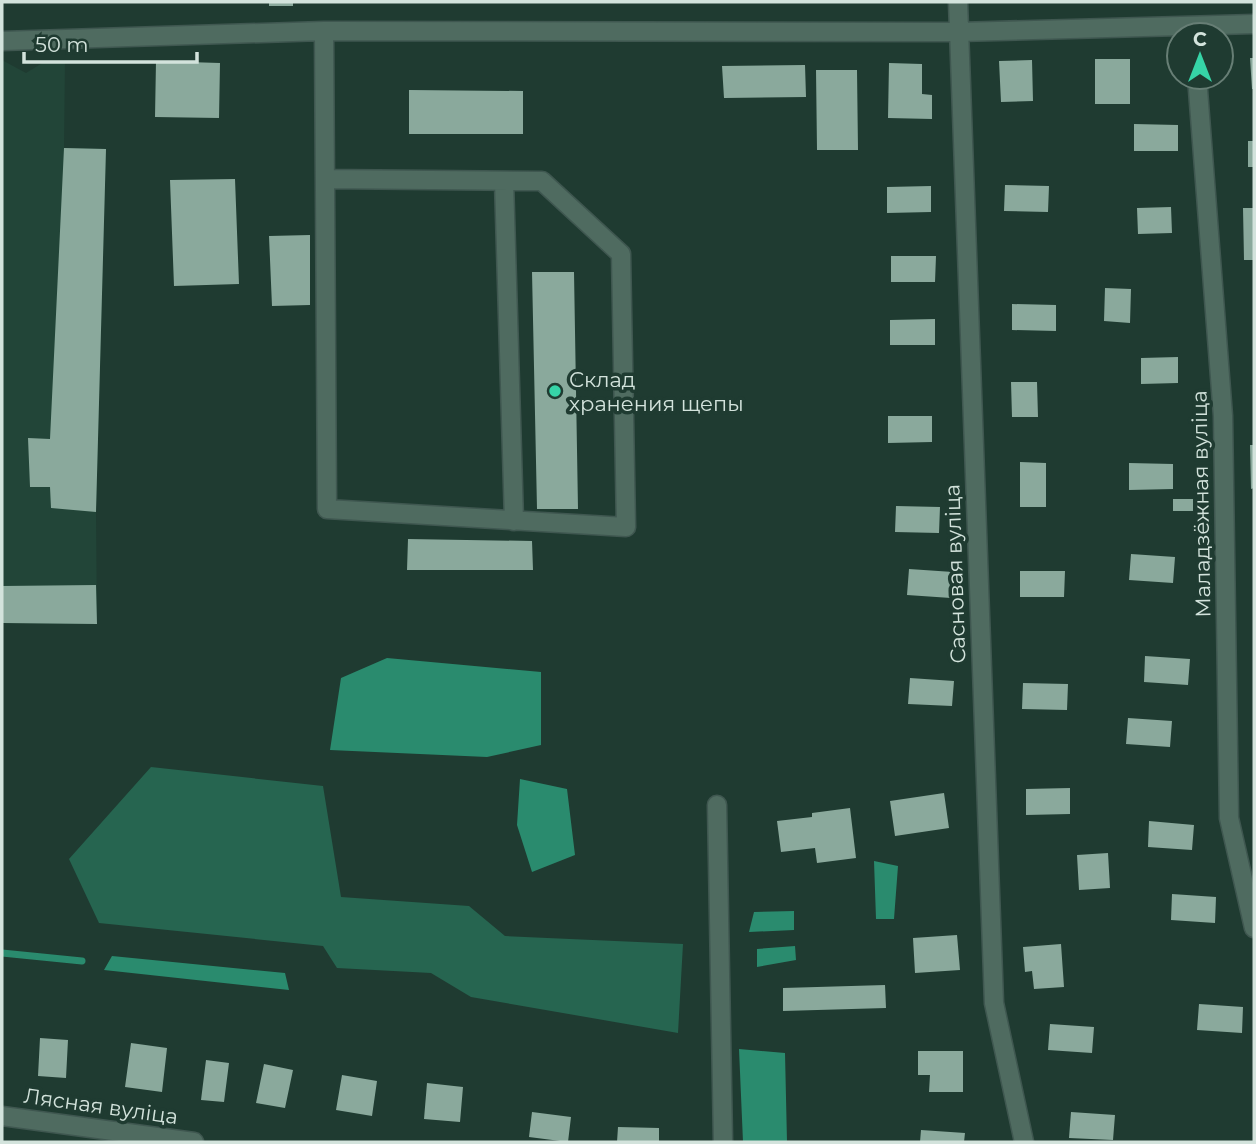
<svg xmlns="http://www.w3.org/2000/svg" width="1256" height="1144" viewBox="0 0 1256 1144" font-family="Montserrat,sans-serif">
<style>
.built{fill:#224538}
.green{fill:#266550}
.water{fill:#2a8b6e}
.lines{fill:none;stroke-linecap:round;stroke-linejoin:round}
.stream{stroke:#2a8b6e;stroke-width:7}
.building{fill:#8aa99c}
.minor-casing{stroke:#3f5750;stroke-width:21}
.minor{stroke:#4f6b60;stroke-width:18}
.poi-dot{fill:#36d4a7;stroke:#1f3b31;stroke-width:2.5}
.labels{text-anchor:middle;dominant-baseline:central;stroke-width:7;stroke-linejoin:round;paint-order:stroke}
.poi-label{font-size:21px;fill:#d3e3dc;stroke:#1f3b31;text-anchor:start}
.street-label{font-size:21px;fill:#d3e3dc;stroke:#1f3b31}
</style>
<rect width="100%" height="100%" fill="#1f3b31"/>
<path class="built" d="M 2,60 L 26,73 L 44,62 L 65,61 L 64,148 L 106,149 L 96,512 L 97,624 L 2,623 Z"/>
<path class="green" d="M 151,767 L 323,786 L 341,897 L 469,906 L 505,936 L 683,944 L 678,1033 L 471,997 L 431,973 L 337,968 L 323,946 L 99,923 L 69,859 Z"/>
<path class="water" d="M 387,658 L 541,672 L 541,745 L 487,757 L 330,750 L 341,678 Z
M 520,779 L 567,789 L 575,855 L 532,872 L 517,825 Z
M 874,861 L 898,866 L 894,919 L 876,919 Z
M 794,911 L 794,930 L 749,932 L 754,912 Z
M 795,946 L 796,960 L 757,967 L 757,949 Z
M 112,956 L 285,973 L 289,990 L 104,970 Z
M 739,1049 L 785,1053 L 787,1142 L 743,1142 Z"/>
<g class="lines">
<path class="stream" d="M 2,953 L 82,961"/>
</g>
<path class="building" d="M 269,2 L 293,2 L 293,6 L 269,6 Z
M 1250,58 L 1254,58 L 1254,89 L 1252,89 Z
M 1095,59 L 1130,59 L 1130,104 L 1095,104 Z
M 1032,60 L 1033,101 L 1001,102 L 999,61 Z
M 156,61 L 220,63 L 219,118 L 155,117 Z
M 889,63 L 922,64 L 922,94 L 932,95 L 932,119 L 888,118 Z
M 805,65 L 806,97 L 724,98 L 722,66 Z
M 816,70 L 857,70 L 858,150 L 817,150 Z
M 409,90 L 523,91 L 523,134 L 409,134 Z
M 1134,124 L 1178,125 L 1178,151 L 1134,151 Z
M 1248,141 L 1254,141 L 1254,167 L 1248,167 Z
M 64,148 L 106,149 L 96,512 L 51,508 L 50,487 L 30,487 L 28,438 L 50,439 Z
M 235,179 L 239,284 L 174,286 L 170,180 Z
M 1005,185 L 1049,186 L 1048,212 L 1004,211 Z
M 931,186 L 931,212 L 887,213 L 887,187 Z
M 1171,207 L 1172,233 L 1138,234 L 1137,208 Z
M 1243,208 L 1254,208 L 1254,260 L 1244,260 Z
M 310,235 L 310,305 L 272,306 L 269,236 Z
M 891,256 L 936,256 L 935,282 L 891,282 Z
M 532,272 L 574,272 L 578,509 L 537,509 Z
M 1105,288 L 1131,289 L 1130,323 L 1104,321 Z
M 1012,304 L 1056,305 L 1056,331 L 1012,330 Z
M 935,319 L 935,345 L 890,345 L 890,320 Z
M 1178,357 L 1178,383 L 1141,384 L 1141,358 Z
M 1011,382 L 1037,382 L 1038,417 L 1012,417 Z
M 888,416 L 932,416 L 932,442 L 888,443 Z
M 1250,445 L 1254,445 L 1254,488 L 1251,489 Z
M 1020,462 L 1046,463 L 1046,507 L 1020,507 Z
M 1129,463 L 1173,464 L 1173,489 L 1129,490 Z
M 1173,499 L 1193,499 L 1193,511 L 1173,511 Z
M 896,506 L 940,507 L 939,533 L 895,532 Z
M 408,539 L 532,541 L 533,570 L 407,570 Z
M 1131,554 L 1175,557 L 1173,583 L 1129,580 Z
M 909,569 L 953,572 L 951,598 L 907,595 Z
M 1020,571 L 1065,571 L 1064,597 L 1020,597 Z
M 96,585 L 97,624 L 2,623 L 2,586 Z
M 1145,656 L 1190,659 L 1188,685 L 1144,682 Z
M 910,678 L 954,681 L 952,706 L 908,704 Z
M 1023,683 L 1068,684 L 1067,710 L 1022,709 Z
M 1128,718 L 1172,721 L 1170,747 L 1126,744 Z
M 1070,788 L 1070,814 L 1026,815 L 1026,789 Z
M 944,793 L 949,828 L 895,836 L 890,801 Z
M 850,808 L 856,858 L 817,863 L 815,848 L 781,852 L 777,821 L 812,817 L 812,813 Z
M 1149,821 L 1194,825 L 1192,850 L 1148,847 Z
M 1108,853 L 1110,888 L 1079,890 L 1077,855 Z
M 1172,894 L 1216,897 L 1215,923 L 1171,920 Z
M 957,935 L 960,970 L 915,973 L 913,938 Z
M 1061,944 L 1064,987 L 1034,989 L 1032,971 L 1025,972 L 1023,947 Z
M 885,985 L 886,1008 L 783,1011 L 783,988 Z
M 1199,1004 L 1243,1007 L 1242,1033 L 1197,1030 Z
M 1050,1024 L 1094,1027 L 1092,1053 L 1048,1050 Z
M 40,1038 L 68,1040 L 66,1078 L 38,1076 Z
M 131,1043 L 167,1048 L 162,1092 L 125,1087 Z
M 918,1051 L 963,1051 L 963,1092 L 929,1092 L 930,1075 L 918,1075 Z
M 206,1060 L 229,1063 L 224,1102 L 201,1100 Z
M 264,1064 L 293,1070 L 285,1108 L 256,1103 Z
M 342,1075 L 377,1081 L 372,1116 L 336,1110 Z
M 427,1083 L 463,1087 L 460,1122 L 424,1119 Z
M 532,1112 L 571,1117 L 568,1142 L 529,1137 Z
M 1071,1112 L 1115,1115 L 1113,1140 L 1069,1138 Z
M 618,1127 L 659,1128 L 659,1142 L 617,1142 Z
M 921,1130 L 965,1133 L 964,1142 L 920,1142 Z"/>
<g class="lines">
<defs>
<path id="minor" d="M 958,2 L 994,1003 L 1024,1142
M 324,31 L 327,509 L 626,527 L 621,254 L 542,181 L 325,179
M 2,41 L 324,31 L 958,32 L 1254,24
M 1197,77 L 1223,416 L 1229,818 L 1254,928
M 504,181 L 514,521
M 717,805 L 723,1142
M 2,1116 L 194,1142"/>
</defs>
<use href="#minor" class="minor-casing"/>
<use href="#minor" class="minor"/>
</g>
<circle class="poi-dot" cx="555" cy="391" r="7"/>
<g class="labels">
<g class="poi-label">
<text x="569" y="379">Склад<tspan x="569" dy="24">хранения щепы</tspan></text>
</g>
<g class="street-label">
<text transform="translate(1201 504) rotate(-91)">Маладзёжная вуліца</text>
<text transform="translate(955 574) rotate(-92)">Сасновая вуліца</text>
<text transform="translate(101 1106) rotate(8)">Лясная вуліца</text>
</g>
</g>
<rect width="1256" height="1144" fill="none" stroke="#d3e3dc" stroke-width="7"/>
<g transform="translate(1200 56)"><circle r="33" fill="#1f3b31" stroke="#677e75" stroke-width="2"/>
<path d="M0-5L12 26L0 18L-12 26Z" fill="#36d4a7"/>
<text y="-10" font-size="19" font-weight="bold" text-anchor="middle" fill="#d3e3dc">С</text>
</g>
<path d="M24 52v10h173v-10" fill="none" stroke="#d3e3dc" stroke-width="3.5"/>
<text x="35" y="52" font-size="21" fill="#d3e3dc" stroke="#1f3b31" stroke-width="5" paint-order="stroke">50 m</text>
</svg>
